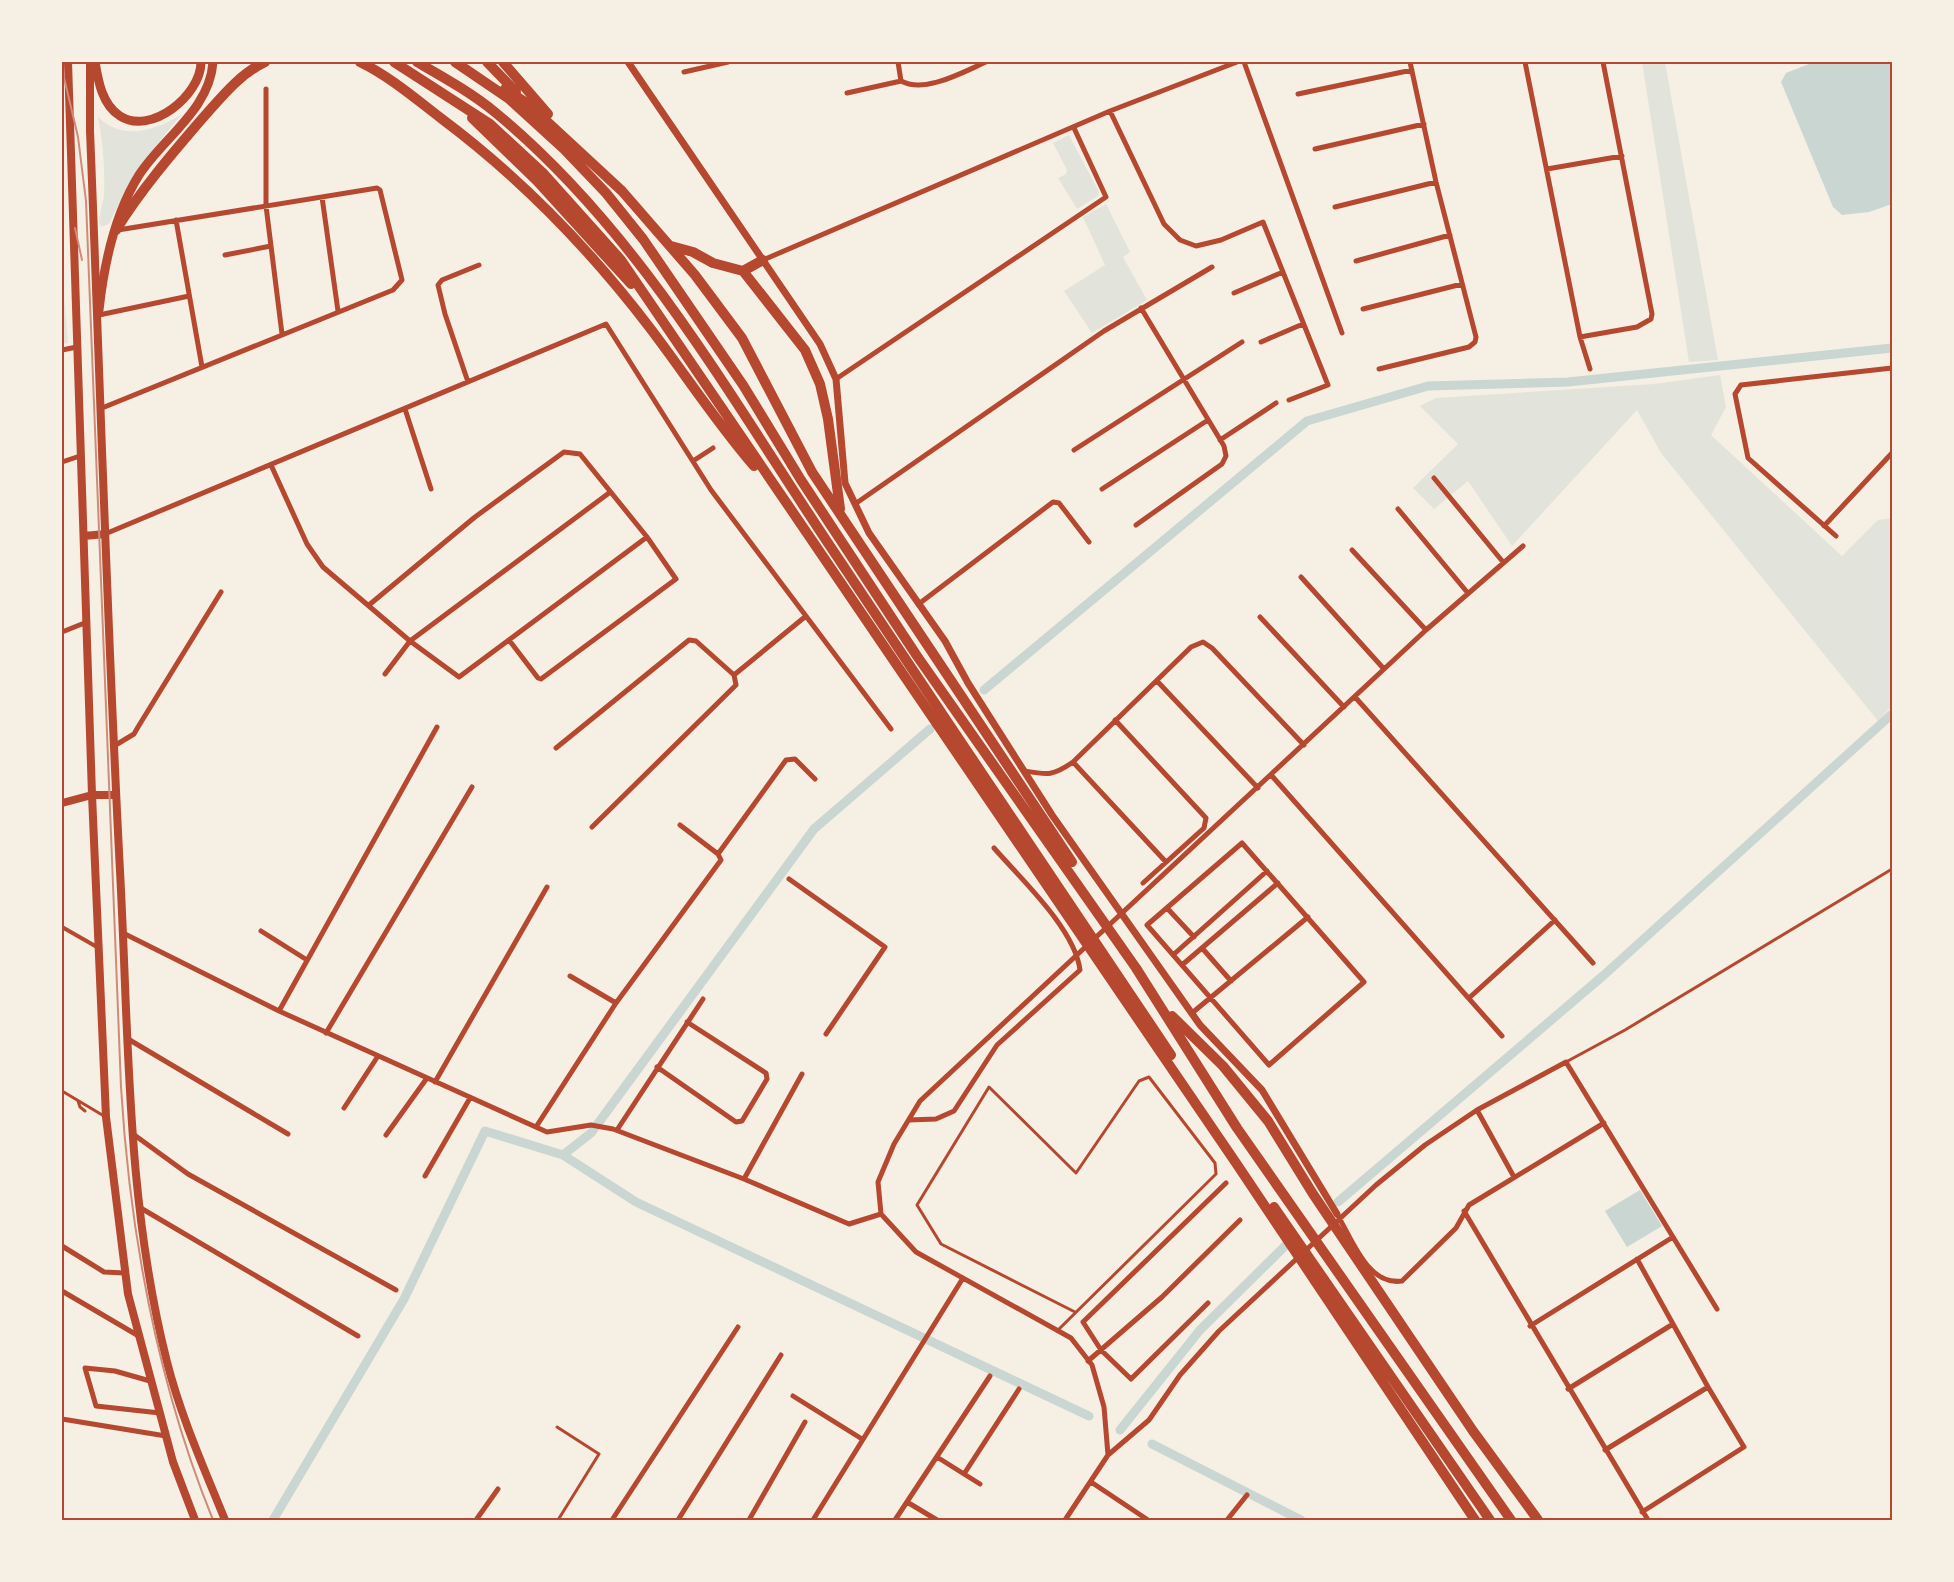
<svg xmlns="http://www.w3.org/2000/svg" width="1954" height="1582" viewBox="0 0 1954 1582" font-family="Overpass,sans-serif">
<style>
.green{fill:#e2e4dc}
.water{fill:#c9d6d2}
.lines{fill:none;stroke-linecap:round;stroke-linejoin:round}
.canal{stroke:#c9d6d2;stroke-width:9}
.service{stroke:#b5482f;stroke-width:3}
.pedestrian{stroke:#b5482f;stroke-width:4}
.minor{stroke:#b5482f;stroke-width:5}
.tertiary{stroke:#b5482f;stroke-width:7}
.secondary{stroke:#b5482f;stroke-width:8}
.primary{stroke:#b5482f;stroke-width:8}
.trunk{stroke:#b5482f;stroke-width:9}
.motorway{stroke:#b5482f;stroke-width:10}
.rail{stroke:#cf8b77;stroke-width:2}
.neatline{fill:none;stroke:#b5482f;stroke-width:2}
</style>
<rect width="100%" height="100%" fill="#f6efe4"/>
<path class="green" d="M 1642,62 L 1665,62 L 1718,360 L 1689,362 Z
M 182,114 C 152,149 128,183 109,224 L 101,227 C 96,217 104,204 104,194 C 105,168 103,142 98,117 C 122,141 156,131 182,114 Z
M 1069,135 L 1099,192 L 1098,196 L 1077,209 L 1058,178 L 1066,174 L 1067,170 L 1053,143 Z
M 1106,204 L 1130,252 L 1123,257 L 1147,300 L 1092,333 L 1064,291 L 1105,265 L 1083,217 Z
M 62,270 L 68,343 L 62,344 Z
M 1720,375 L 1726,407 L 1711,435 L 1842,556 L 1878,520 L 1892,518 L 1892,706 L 1878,721 L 1661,453 L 1637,410 L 1512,546 L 1468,481 L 1434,509 L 1413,488 L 1458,444 L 1420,406 L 1436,398 L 1654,384 Z"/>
<path class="water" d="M 1814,62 L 1892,62 L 1892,204 L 1869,212 L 1842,215 L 1833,207 L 1781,82 L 1786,73 Z
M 1640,1190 L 1662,1226 L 1627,1247 L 1605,1211 Z"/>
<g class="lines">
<path class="canal" d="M 984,690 L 1307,421 L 1428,386 L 1568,382 L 1892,348
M 563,1155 L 636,1202 L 1089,1416
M 1338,1202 L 1604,975 L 1892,714
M 1120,1430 L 1200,1330 L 1285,1246
M 1152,1444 L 1301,1520
M 273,1520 L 404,1299 L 485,1131 L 563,1155 L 591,1133 L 814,829 L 930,729"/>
<path class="service" d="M 1566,1062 L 1625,1030 L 1892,869
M 62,1091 L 104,1116
M 78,1101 L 80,1107 L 85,1111
M 1057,1331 L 1216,1174 L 1215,1163 L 1149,1077 L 1139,1081 L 1076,1173 L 989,1087 L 917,1205 L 941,1244 L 1075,1312
M 557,1427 L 599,1454 L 558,1520"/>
<path class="pedestrian" d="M 62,927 L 97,947"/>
<path class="minor" d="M 898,62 L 901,81
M 1244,62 L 1342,333
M 1525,62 L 1580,337 L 1590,369
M 684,72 L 728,62
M 266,89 L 266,206 L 282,334
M 847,93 L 901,81 C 925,94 963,72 986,62
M 1298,94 L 1412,70
M 1110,111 L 1164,224 L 1180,240 L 1196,246 L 1221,240 L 1263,222 L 1328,385 L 1289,400
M 1315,149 L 1424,124
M 1547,169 L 1622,156
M 322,197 L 338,311
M 1335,207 L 1436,182
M 176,220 L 202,367
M 225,255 L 271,246
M 763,260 L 1110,111 L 1237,62
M 1356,261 L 1450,235
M 1234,293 L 1283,272
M 1363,309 L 1462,284
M 99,315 L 189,296
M 1580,337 L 1637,327 L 1651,319 L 1652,314 L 1603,62
M 1261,342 L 1303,324
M 62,350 L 77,347
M 1379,369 L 1469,347 L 1475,342 L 1476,337 L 1436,182 L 1410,62
M 836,379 L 1106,197 L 1074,128
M 468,382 L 445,314 L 438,285 L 442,280 L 479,265
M 102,408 L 393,290 L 402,280 L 380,190 L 377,188 L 118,230
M 405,409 L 431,489
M 1220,440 L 1276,403
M 1074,450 L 1242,342
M 693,461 L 713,448
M 62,462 L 80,456
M 271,465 L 307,544 L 323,567 L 410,641 L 459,677 L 647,537
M 1434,478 L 1503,562
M 1102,489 L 1208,420
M 855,504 L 1104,331 L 1212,267
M 1398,509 L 1467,592
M 1136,525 L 1222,464 L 1226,456 L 1224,446 L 1141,308
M 1824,526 L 1892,453
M 105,534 L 606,324 L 711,490 L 891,729
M 1836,536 L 1748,458 L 1735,394 L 1741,385 L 1892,368
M 1352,550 L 1426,630
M 1301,577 L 1384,669
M 920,603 L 1053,502 L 1059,503 L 1089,542
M 369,605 L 475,517 L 564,452 L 580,454 L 647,537 L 676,579 L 541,679 L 538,678 L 509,640
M 1260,617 L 1344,707
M 62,632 L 87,622
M 385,674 L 410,641 L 609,493
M 1157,681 L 1258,788
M 1355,697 L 1593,963
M 1115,720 L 1206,818 L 1204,828 L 1143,883
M 114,746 L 134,734 L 138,727 L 221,592
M 556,748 L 689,640 L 696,641 L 734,675
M 1073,762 L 1166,862
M 1025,771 C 1048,775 1053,776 1073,762 L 1191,647 L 1203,642 L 1212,648 L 1304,745
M 1272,776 L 1502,1036
M 592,827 L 736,685 L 734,675 L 806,616
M 1242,843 L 1364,982 L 1269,1065 L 1147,925 Z
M 718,854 L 786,760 L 795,759 L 815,779
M 789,879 L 885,947 L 826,1034
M 1167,908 L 1194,937
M 261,931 L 307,960
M 123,933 L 279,1011 L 547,1132 L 591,1125 L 613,1129 L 744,1179 L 849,1224 L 881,1214
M 1202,948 L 1231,981
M 1173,955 L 1267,871
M 1182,965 L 1278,883
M 570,976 L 616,1003
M 1469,998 L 1555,920
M 279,1011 L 437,727
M 1192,1013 L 1308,917
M 326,1033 L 472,787
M 128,1039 L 288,1134
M 657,1067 L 736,1122 L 742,1121 L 767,1079 L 766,1073 L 687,1022
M 435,1082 L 547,887
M 344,1108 L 378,1056
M 1477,1110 L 1514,1177
M 909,1120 L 936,1119 L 954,1111 L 997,1045 L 1080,970 C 1075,929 1021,879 994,848
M 536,1127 L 616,1003 L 721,860 L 718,854 L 680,825
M 617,1130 L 703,999
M 133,1134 L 188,1174 L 396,1290
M 386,1135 L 427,1078
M 425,1176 L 470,1098
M 744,1179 L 802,1074
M 139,1207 L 358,1336
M 1464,1211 L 1648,1520
M 881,1214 L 878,1182 L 894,1144 L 920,1101 L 1426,630 L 1523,546
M 881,1214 L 916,1252 L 1071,1338 L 1092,1365 L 1104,1407 L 1108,1455 L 1065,1520
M 1338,1216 C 1353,1241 1368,1286 1402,1281 L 1456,1228 L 1469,1205 L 1604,1123
M 62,1246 L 104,1272 L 125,1273
M 1637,1259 L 1673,1324
M 62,1291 L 137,1335
M 1208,1303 L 1131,1379 L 1101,1350 L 1083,1322 L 1226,1183
M 1530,1326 L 1673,1237
M 1088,1361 L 1162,1297 L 1240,1220
M 150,1381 L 115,1371 L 85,1368 L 96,1406 L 160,1413
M 1568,1389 L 1673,1324 L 1708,1387
M 793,1396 L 862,1439
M 62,1419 L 166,1436
M 1605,1450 L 1708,1387 L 1744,1447 L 1642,1512
M 1108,1455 L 1149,1420 L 1180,1375 L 1219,1331 L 1376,1185 L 1425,1145 L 1477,1110 L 1566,1062 L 1717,1309
M 937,1457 L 964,1474 L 1019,1389
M 964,1474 L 980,1484
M 1091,1482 L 1148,1520
M 907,1502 L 937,1520
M 476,1520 L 498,1489
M 612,1520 L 738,1327
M 678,1520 L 781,1355
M 749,1520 L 805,1422
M 813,1520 L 963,1278
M 895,1520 L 990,1376
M 1227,1520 L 1247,1495"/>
<path class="tertiary" d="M 628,62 L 820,344 L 836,379 L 845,483 L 869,533 L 945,641 L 968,683 L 1052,815 L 1200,1025 L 1262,1090 L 1337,1214"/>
<path class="secondary" d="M 62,803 L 92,795"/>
<path class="primary" d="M 68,62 L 92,795 L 106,1117 L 128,1294 L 173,1462 L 195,1520
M 90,62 L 90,131 C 100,378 107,625 120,871 C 129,1036 126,1201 167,1362 C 181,1417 204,1468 225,1520
M 84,536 L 105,534
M 92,795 L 116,795"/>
<path class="trunk" d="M 95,62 C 98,80 102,105 120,116 C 151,136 201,95 201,62
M 99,310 C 104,264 114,215 139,175 C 163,138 210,109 213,62"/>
<path class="motorway" d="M 360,62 C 389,76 416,99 442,119 C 522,179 589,248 650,328 C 685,374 716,422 754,466
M 394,62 L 490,124 L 544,174 L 621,260 L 1236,1163 L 1475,1520
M 417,62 C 443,77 472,93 496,113 C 640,232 731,399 834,552 C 946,720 1058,887 1171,1055
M 455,62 L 508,98 L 564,149 L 606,193 L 643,239 L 743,385 L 801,480 L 917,656 L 1136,968 L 1237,1128 L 1511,1520
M 487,62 L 516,92
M 503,62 L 548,114
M 505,89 L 528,104 L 622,191 L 695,275 L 742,338 L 812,472 L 1072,862
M 472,118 L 537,181 L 631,284
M 116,230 C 141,190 170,156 201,120 C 220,99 238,75 265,62
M 671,246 L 693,252 L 713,263 L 743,271 L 805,350 L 820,384 L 828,419 L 840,509
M 743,271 L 763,260
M 1172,1016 L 1223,1066 L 1268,1121 L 1313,1194 L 1473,1431 L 1538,1520
M 1274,1207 L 1490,1520"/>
<path class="rail" d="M 62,69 L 78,137 L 86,201 L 121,1087 C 130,1236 157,1382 213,1520
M 75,228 L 82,260"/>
</g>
<rect width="1954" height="1582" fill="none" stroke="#f6efe4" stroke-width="126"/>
<rect x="63" y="63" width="1828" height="1456" class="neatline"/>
</svg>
